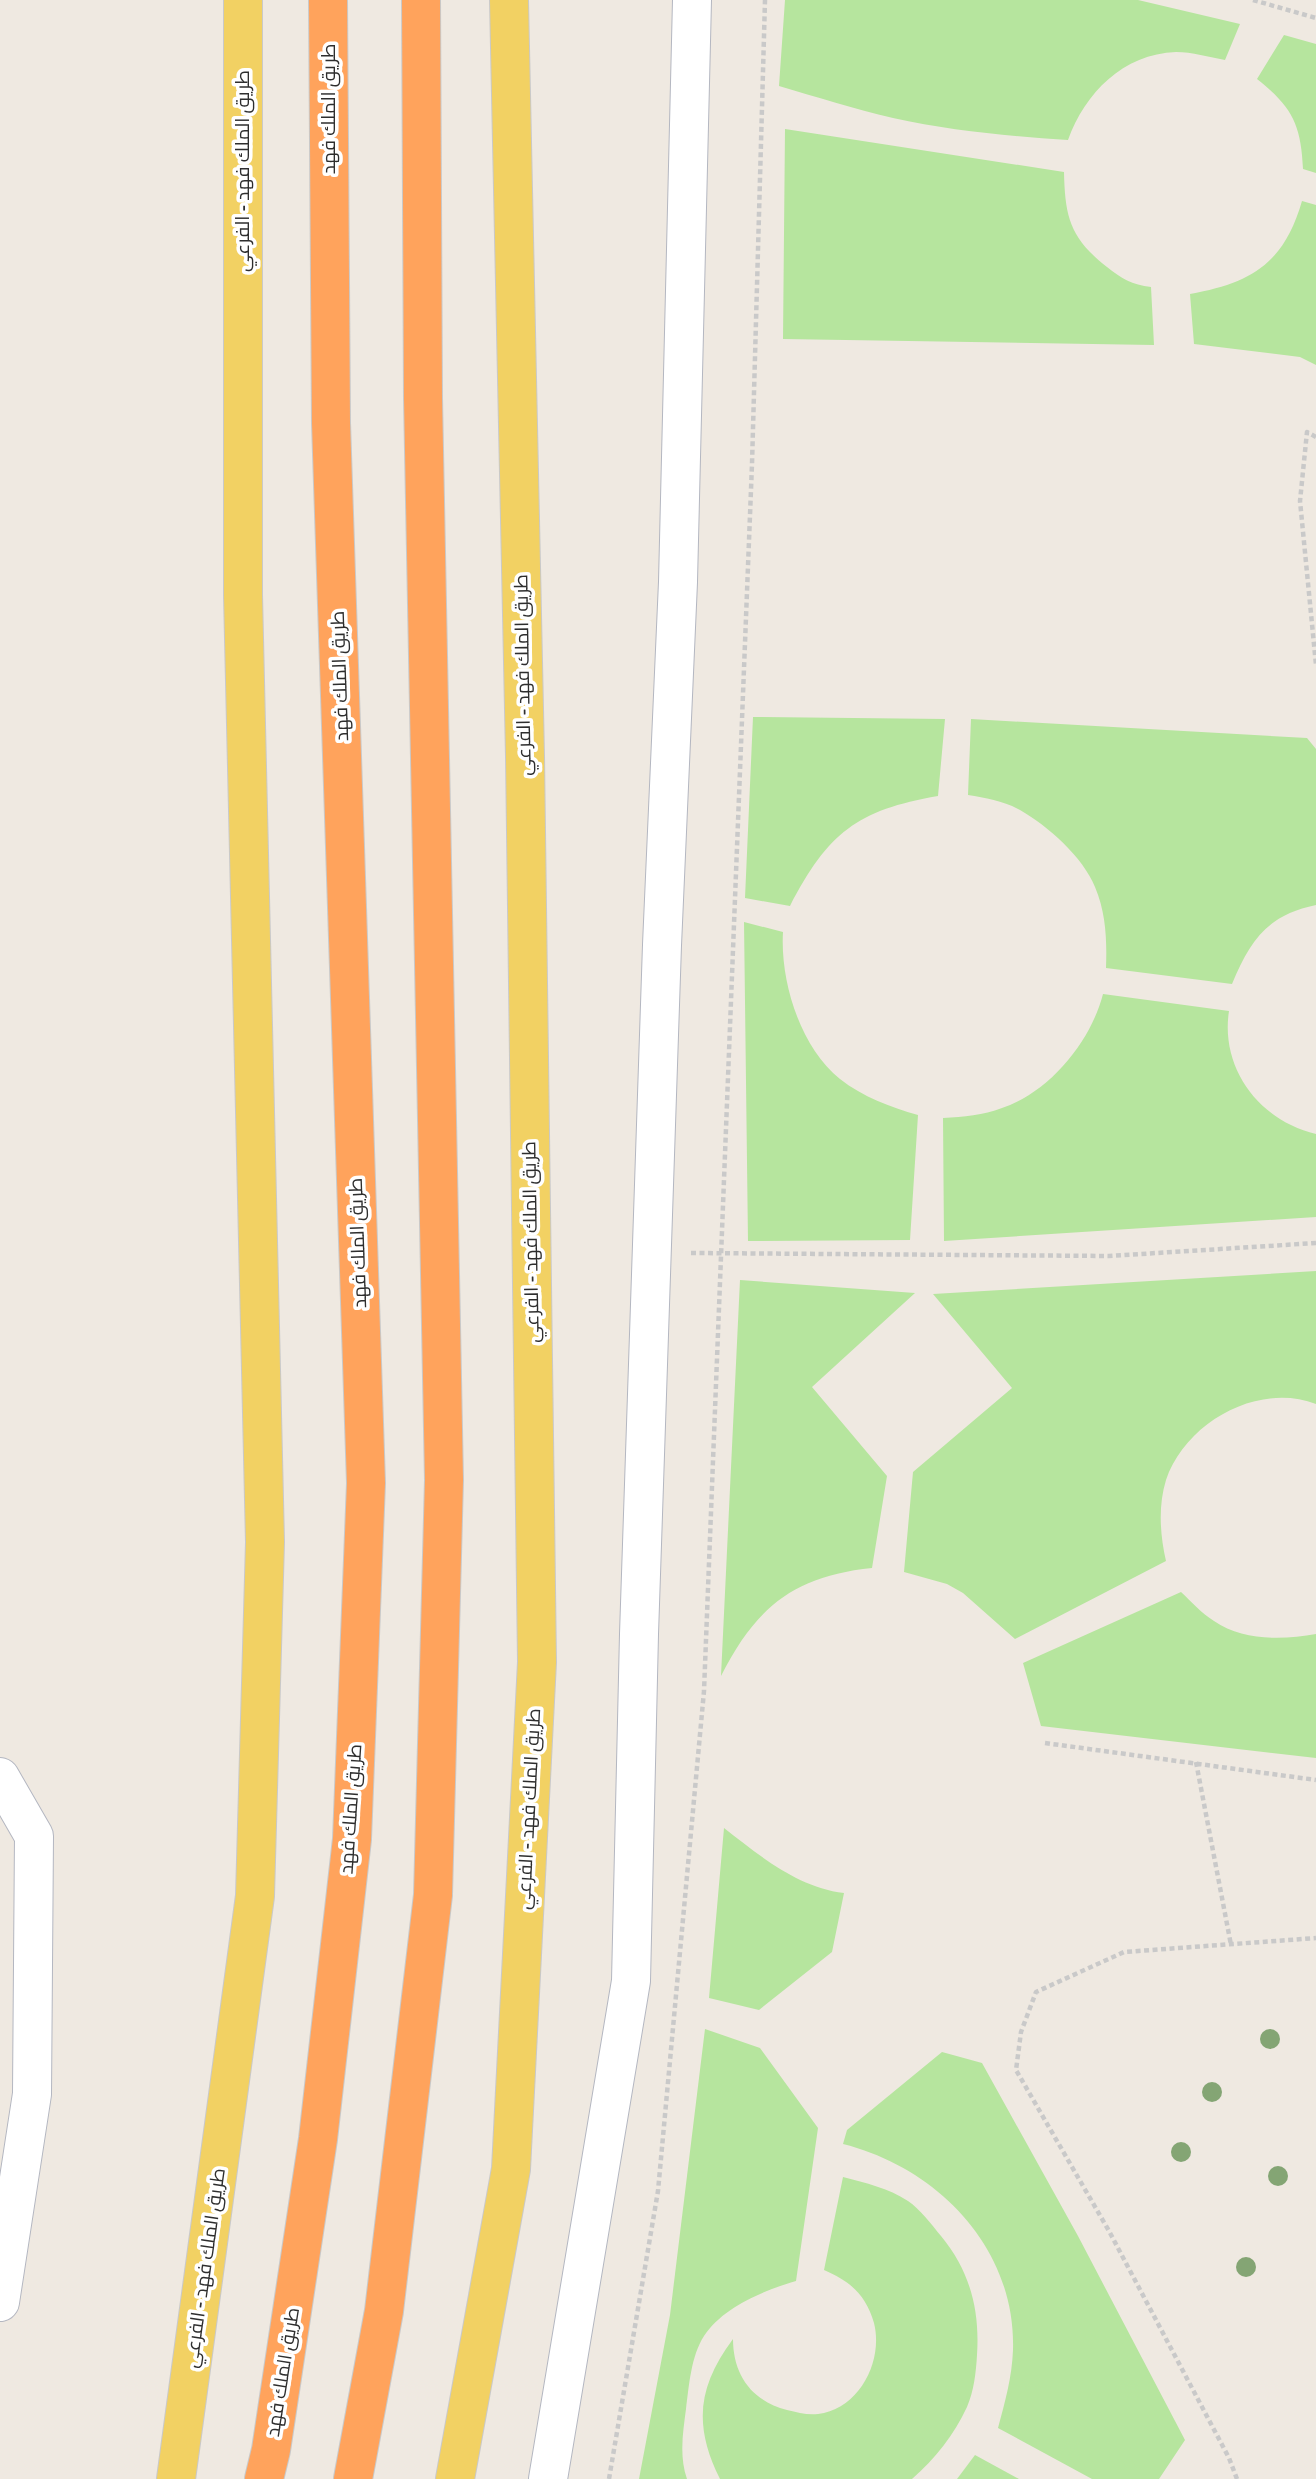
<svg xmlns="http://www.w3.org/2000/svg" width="1316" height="2479" viewBox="0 0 1316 2479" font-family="Signika,Cairo,sans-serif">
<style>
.green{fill:#b6e59e}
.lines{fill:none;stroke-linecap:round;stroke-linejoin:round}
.minor-casing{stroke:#b4b7c1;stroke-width:40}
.major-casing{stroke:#c9c9c9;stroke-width:40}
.highway-casing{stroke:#c9c9c9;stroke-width:40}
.path{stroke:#c9c9c9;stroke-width:4.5;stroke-dasharray:5 3.5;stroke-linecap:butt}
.minor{stroke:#fff;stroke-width:38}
.major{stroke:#f2d163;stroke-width:38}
.highway{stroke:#ffa35c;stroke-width:38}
.tree{fill:#84a574}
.labels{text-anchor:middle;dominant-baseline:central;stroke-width:7;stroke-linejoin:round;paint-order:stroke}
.street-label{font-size:19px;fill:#2e2e2e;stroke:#fff}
</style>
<rect width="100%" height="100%" fill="#efe9e1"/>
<path class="green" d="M 785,0 L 1138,0 L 1240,24 L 1225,60 C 1209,57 1192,52 1176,52 C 1123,54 1085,93 1068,140 C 1010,136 951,131 893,118 C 854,109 817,97 779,86 Z
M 1284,35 L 1316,44 L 1316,173 L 1303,169 C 1301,124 1292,107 1257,79 Z
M 785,129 L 1064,172 C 1065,217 1070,238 1107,267 C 1121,278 1132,285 1151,287 L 1154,345 L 783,339 Z
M 1302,201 L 1316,205 L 1316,365 L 1300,357 L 1194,344 L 1190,294 C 1252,283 1284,263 1302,201 Z
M 753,717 L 945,719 L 938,796 C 857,810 828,833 790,906 L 745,898 Z
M 971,719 L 1307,738 L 1316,749 L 1316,905 C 1267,915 1250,941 1232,984 L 1106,968 C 1107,940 1106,913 1095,887 C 1083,857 1048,826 1020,810 C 1004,801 986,798 968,795 Z
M 744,922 L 783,932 C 780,981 800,1047 840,1079 C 863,1097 890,1107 918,1115 L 910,1240 L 748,1241 Z
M 1103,994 L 1229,1011 C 1220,1069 1260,1121 1316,1134 L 1316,1217 L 944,1241 L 943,1118 C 964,1117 983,1115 1002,1108 C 1050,1092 1091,1041 1103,994 Z
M 1316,1271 L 1316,1404 C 1258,1382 1186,1422 1166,1480 C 1158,1506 1160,1535 1166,1561 L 1015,1639 L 963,1593 L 947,1584 L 904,1572 L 913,1472 L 1012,1388 L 933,1294 Z
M 740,1280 L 915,1293 L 812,1387 L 887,1476 L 872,1568 C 794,1576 756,1607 721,1676 Z
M 1181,1592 C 1192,1602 1201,1613 1214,1621 C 1243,1641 1283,1640 1316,1634 L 1316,1758 L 1041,1726 L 1023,1663 Z
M 724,1828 C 760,1856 797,1887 844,1893 L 832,1952 L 759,2010 L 709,1998 Z
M 705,2029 L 760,2048 L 818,2128 L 796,2281 C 765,2290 723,2307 704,2336 C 691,2356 689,2386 686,2409 C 683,2432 679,2456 687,2479 L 639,2479 L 670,2315 Z
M 942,2052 L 982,2063 L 1078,2236 L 1185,2440 L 1159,2479 L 1092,2479 L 998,2428 C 1005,2402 1012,2377 1013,2350 C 1016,2248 938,2168 843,2144 L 847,2130 Z
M 843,2177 C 866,2183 888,2188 908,2201 C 920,2209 931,2224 941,2236 C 970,2271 980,2310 977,2355 C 976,2372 974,2391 967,2407 C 954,2435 935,2459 912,2479 L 720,2479 C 693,2425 698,2386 733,2339 C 733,2375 752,2401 787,2410 C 800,2413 810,2416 824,2413 C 862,2404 883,2359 874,2323 C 866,2295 850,2281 824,2270 Z
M 975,2455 L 1019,2479 L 957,2479 Z"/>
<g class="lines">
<defs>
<path id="minor" d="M 0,1777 L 34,1836 L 32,2094 L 0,2302
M 548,2479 L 631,1981 L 639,1634 L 662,945 L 678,582 L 692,0"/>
<path id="major" d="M 176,2479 L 255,1896 L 265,1542 L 243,595 L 243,0
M 455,2479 L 511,2169 L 537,1662 L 525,756 L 509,0"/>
<path id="highway" d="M 264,2479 L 271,2450 L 318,2139 L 352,1839 L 366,1483 L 331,423 L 328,0
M 353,2479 L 384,2311 L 433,1895 L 444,1480 L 423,398 L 421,0"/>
</defs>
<use href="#minor" class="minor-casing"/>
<use href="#major" class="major-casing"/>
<use href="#highway" class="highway-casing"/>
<path class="path" d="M 1253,0 L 1316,18
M 1316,437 L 1307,432 L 1300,501 L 1316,665
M 691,1253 L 1109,1256 L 1316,1243
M 1045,1743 L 1316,1780
M 1196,1762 L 1231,1945
M 609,2479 L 658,2191 L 704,1691 L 752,464 L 765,0
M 1237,2479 L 1229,2458 L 1109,2231 L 1016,2070 L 1021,2032 L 1036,1992 L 1124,1952 L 1316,1938"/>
<use href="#minor" class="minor"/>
<use href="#major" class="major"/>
<use href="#highway" class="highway"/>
</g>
<g class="tree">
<circle cx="1270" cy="2039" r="10"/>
<circle cx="1212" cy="2092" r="10"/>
<circle cx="1181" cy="2152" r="10"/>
<circle cx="1278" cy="2176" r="10"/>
<circle cx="1246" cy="2267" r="10"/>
</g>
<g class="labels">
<g class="street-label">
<text transform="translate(329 109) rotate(-90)">طريق الملك فهد</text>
<text transform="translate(243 171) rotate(-90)">طريق الملك فهد - الفرعي</text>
<text transform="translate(523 675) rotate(-91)">طريق الملك فهد - الفرعي</text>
<text transform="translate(340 676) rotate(-92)">طريق الملك فهد</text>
<text transform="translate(531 1242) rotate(-91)">طريق الملك فهد - الفرعي</text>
<text transform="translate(358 1243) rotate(-92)">طريق الملك فهد</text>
<text transform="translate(351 1809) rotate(-86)">طريق الملك فهد</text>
<text transform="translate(529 1809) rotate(-87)">طريق الملك فهد - الفرعي</text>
<text transform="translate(205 2268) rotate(-82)">طريق الملك فهد - الفرعي</text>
<text transform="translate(283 2372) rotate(-81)">طريق الملك فهد</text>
</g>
</g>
</svg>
